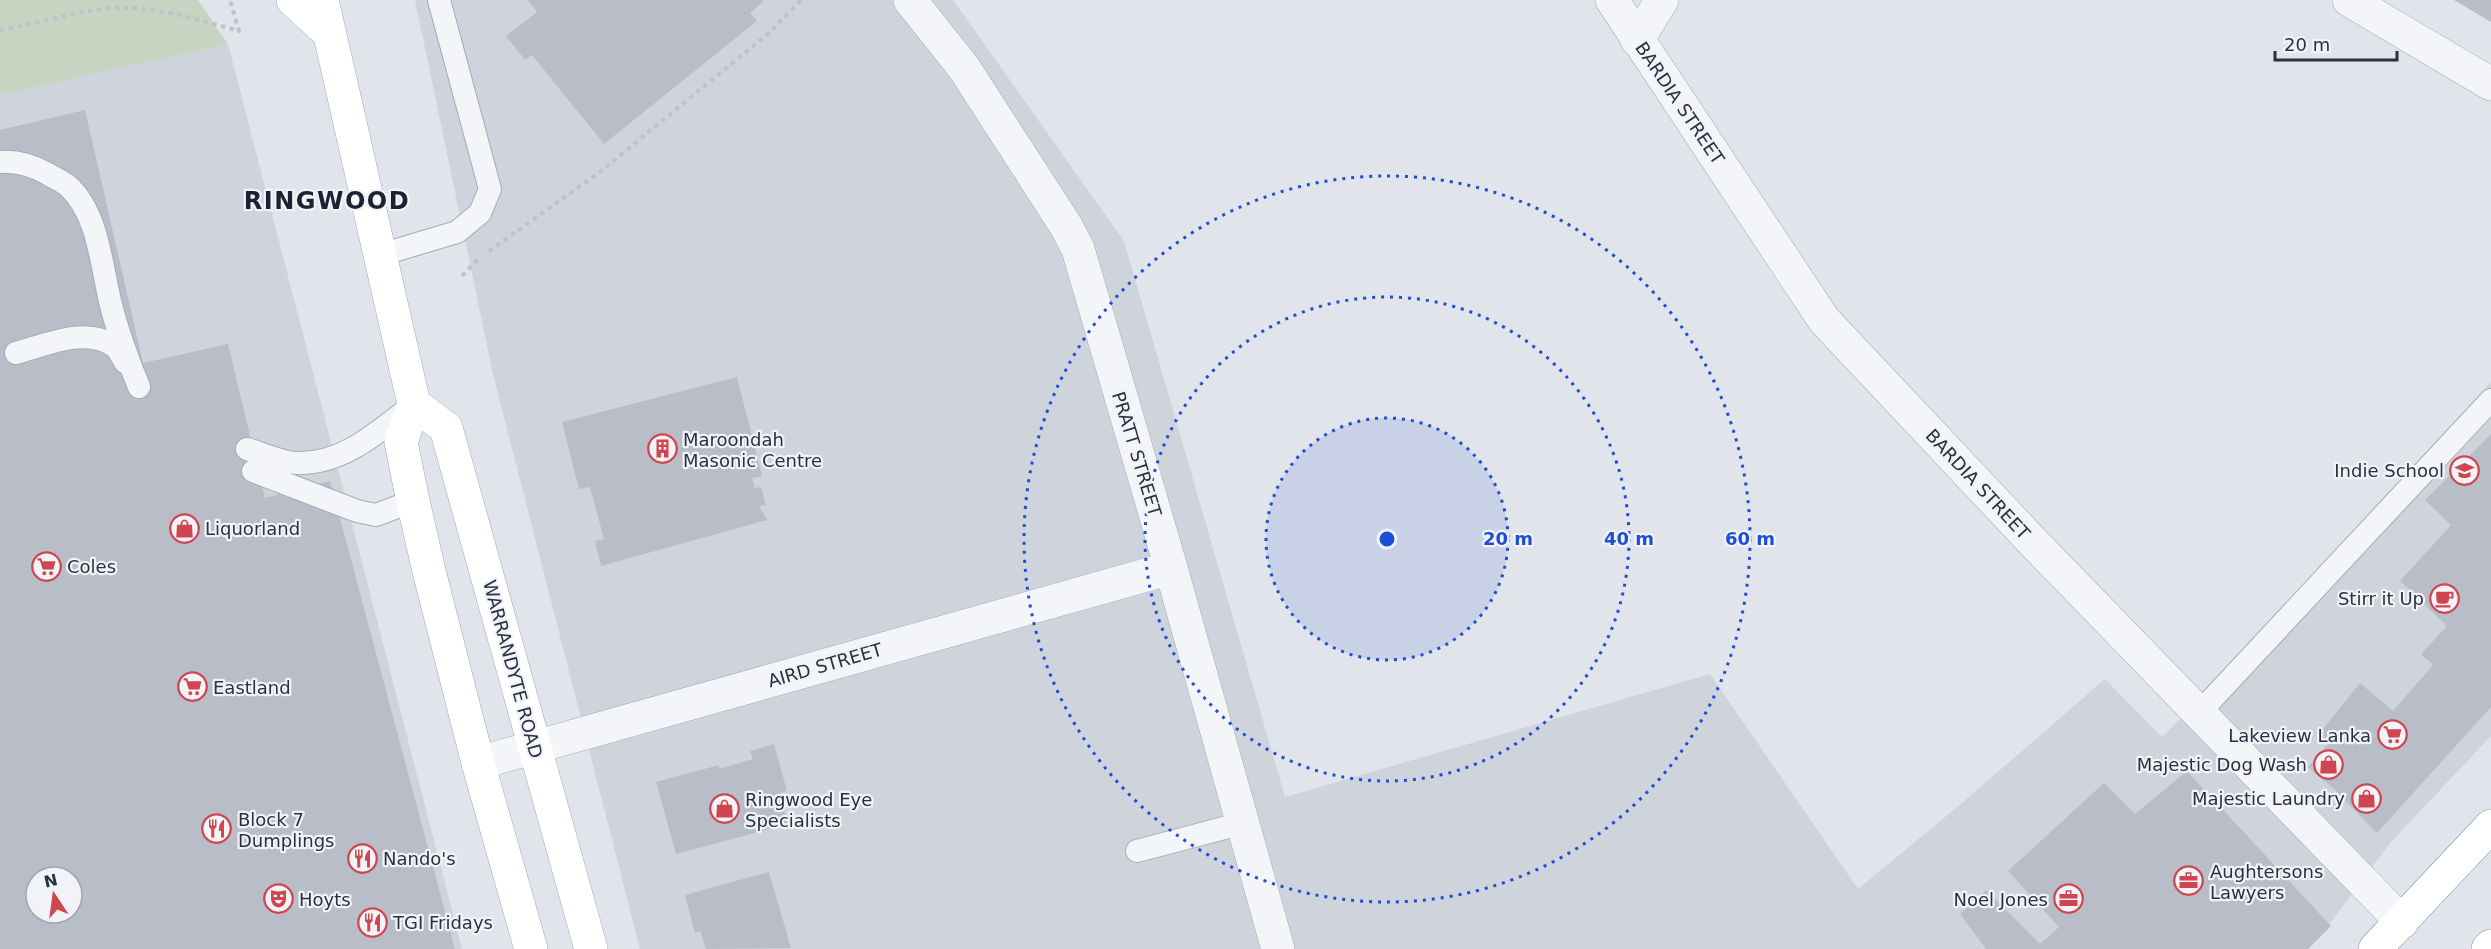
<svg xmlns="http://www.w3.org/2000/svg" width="2491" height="949" viewBox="0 0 2491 949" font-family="'DejaVu Sans',sans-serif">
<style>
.built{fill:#cfd3dc;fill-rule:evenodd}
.green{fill:#c6d4c2}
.building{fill:#b9bdc7;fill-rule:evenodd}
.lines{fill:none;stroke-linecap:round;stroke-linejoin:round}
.service-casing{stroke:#a6abb4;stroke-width:24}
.minor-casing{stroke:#a6abb4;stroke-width:34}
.primary-casing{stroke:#a1a8b6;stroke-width:34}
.trunk-casing{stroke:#8990a1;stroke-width:34}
.path{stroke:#bfc2c9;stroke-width:4;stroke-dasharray:4.5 4.5;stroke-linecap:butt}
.service{stroke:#f4f5f8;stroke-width:22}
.minor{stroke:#f4f5f8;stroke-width:33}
.primary{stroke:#fff;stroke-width:33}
.trunk{stroke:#fff;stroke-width:33}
.ring{fill:none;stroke:#1d4ed8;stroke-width:3;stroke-dasharray:3 6}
.labels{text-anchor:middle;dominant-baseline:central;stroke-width:4.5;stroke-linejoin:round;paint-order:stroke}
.street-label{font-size:18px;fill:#293142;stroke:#f1f3f7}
.poi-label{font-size:18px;fill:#293142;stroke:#f1f3f7;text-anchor:start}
.district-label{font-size:24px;font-weight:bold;letter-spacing:1.5px;fill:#1c2233;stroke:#f1f3f7}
.centre{fill:#1d4ed8;stroke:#f1f3f7;stroke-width:3}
.ring-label{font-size:18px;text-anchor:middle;font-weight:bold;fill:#1d4ed8;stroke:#f1f3f7;stroke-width:4.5;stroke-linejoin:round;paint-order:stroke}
</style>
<rect width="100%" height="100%" fill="#e1e4ea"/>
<path class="built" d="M 415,0 L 953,0 L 1124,241 L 1285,797 L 1710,674 L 1858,889 L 1962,803 L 2105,679 L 2162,737 L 2209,690 L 2491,382 L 2491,736 L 2390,843 L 2331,922 L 2302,949 L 640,949 L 493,374 Z
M 228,44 L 462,949 L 0,949 L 0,95 ZM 36,877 L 72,877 L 72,913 L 36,913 Z"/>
<path class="green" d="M 0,0 L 198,0 L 228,44 L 0,95 Z"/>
<path class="building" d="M 528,0 L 762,0 L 763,2 L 750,13 L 757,21 L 604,144 L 532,55 L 525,60 L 506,36 L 537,12 Z
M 2454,0 L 2491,0 L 2491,22 Z
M 85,110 L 143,363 L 228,344 L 265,498 L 330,481 L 455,949 L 0,949 L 0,130 ZM 36,877 L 72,877 L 72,913 L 36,913 Z
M 737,377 L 762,476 L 752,478 L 755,488 L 761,487 L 766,505 L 759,506 L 767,520 L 601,566 L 595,541 L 604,539 L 590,487 L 579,489 L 562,422 Z
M 2491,434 L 2491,707 L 2377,833 L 2333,788 L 2308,767 L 2328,744 L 2318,735 L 2360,683 L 2393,711 L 2433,665 L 2421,654 L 2447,626 L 2400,581 L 2451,525 L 2425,500 Z
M 774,744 L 787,791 L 780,793 L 788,824 L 676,854 L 656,782 L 719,765 L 719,769 L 753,759 L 750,751 Z
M 2187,771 L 2331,926 L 2308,949 L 1986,949 L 1960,914 L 1986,890 L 2040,944 L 2059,927 L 2008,871 L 2104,783 L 2135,814 Z
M 769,872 L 791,948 L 706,949 L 700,931 L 695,933 L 685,895 Z"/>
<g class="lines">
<defs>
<path id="service" d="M 0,162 C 16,161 34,166 48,174 C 54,178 62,181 68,186 C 99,214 101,266 111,305 C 118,333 128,360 139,387
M 380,255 L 457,232 L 480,213 L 490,189 L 439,0
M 16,353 C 46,345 86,326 114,346 C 119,350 122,357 125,362
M 247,449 C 262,453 280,462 296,463 C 343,465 379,431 414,404
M 253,471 L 357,511 L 376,515 L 413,501
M 2199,713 L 2491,400
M 1137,851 L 1243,823"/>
<path id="minor" d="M 910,0 L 964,68 L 1066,226 L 1078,249 L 1171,568 L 1278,949
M 1612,0 L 1824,320 L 2032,541 L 2402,922
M 2349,0 L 2491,84
M 1637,40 L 1662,0
M 478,763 L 1171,568"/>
<path id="primary" d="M 293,0 L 330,34
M 322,0 L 414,404 L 401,442 L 413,501 L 429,571 L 478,763 L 531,949
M 414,404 L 446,428 L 591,949"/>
<path id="trunk" d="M 2375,949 L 2491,826
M 2488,949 L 2491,946"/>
</defs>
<use href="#service" class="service-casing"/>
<use href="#minor" class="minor-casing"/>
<use href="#primary" class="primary-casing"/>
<use href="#trunk" class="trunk-casing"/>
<path class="path" d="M 0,30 C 41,24 91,5 131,8 C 168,10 204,21 239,31 L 230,0
M 489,251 L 600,172 L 769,33 L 801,0
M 462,276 L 478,259"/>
<use href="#service" class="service"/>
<use href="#minor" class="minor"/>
<use href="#primary" class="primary"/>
<use href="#trunk" class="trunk"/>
</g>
<circle cx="1387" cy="539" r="121" fill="#1d4ed8" fill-opacity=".12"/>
<g class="ring">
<circle cx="1387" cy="539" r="121"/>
<circle cx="1387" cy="539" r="242"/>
<circle cx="1387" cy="539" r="363"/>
</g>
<defs>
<symbol id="building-ring" viewBox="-11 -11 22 22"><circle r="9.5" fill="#f1f3f7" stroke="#d04650" stroke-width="1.5"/><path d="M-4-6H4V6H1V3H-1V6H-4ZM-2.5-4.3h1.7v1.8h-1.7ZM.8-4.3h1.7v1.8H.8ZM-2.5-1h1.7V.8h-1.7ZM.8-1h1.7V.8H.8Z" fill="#d04650"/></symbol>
<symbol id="school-ring" viewBox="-11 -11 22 22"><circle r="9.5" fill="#f1f3f7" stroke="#d04650" stroke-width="1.5"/><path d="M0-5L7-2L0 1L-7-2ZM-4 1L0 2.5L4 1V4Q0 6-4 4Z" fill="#d04650"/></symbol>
<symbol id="shop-ring" viewBox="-11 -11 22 22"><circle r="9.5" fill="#f1f3f7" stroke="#d04650" stroke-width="1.5"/><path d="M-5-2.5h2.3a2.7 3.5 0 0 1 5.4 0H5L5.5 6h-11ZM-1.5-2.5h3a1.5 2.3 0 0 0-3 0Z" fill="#d04650"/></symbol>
<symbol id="supermarket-ring" viewBox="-11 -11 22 22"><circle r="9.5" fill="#f1f3f7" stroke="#d04650" stroke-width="1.5"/><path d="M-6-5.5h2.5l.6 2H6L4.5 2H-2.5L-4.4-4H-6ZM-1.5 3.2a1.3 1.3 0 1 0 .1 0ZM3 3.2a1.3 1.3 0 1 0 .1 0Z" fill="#d04650"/></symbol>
<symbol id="cafe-ring" viewBox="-11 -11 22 22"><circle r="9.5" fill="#f1f3f7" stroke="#d04650" stroke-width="1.5"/><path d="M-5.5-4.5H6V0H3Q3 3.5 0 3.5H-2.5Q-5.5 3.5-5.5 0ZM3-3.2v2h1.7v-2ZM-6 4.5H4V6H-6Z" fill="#d04650"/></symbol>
<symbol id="restaurant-ring" viewBox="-11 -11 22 22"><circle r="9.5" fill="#f1f3f7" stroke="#d04650" stroke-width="1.5"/><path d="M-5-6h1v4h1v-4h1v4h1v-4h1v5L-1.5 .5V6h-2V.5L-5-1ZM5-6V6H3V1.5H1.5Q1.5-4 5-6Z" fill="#d04650"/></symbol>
<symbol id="office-ring" viewBox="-11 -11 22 22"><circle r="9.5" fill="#f1f3f7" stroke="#d04650" stroke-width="1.5"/><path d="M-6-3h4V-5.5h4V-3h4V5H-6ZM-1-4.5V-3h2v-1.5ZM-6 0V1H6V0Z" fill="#d04650"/></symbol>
<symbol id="theatre-ring" viewBox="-11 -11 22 22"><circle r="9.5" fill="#f1f3f7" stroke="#d04650" stroke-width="1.5"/><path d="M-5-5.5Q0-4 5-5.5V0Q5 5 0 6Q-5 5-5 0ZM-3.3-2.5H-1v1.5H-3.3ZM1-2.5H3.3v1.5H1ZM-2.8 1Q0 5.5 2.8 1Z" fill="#d04650"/></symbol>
</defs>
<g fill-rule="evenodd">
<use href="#building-ring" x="646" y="432" width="33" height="33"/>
<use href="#school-ring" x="2448" y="454" width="33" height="33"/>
<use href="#shop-ring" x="168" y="512" width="33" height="33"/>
<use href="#supermarket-ring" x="30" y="550" width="33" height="33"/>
<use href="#cafe-ring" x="2428" y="582" width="33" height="33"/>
<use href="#supermarket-ring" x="176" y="670" width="33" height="33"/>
<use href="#supermarket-ring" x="2376" y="718" width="33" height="33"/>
<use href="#shop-ring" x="2312" y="748" width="33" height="33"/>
<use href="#shop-ring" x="2350" y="782" width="33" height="33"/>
<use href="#shop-ring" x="708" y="792" width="33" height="33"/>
<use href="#restaurant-ring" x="200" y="812" width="33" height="33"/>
<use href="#restaurant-ring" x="346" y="842" width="33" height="33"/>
<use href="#office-ring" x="2172" y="864" width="33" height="33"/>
<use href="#theatre-ring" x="262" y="882" width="33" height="33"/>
<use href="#office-ring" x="2052" y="882" width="33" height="33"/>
<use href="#restaurant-ring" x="356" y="906" width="33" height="33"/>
</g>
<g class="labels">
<g class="street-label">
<text transform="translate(1680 103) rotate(56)">BARDIA STREET</text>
<text transform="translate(1137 454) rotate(73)">PRATT STREET</text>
<text transform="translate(1978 484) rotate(47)">BARDIA STREET</text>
<text transform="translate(825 665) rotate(-16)">AIRD STREET</text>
<text transform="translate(513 669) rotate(75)">WARRANDYTE ROAD</text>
</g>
<g class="poi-label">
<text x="683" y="439">Maroondah<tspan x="683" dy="21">Masonic Centre</tspan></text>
<text x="2444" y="470" text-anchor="end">Indie School</text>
<text x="205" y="528">Liquorland</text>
<text x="67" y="566">Coles</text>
<text x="2424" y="598" text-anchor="end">Stirr it Up</text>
<text x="213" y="687">Eastland</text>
<text x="2371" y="735" text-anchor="end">Lakeview Lanka</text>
<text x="2307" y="764" text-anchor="end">Majestic Dog Wash</text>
<text x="2345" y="798" text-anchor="end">Majestic Laundry</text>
<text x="745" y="799">Ringwood Eye<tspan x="745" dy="21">Specialists</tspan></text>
<text x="238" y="819">Block 7<tspan x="238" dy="21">Dumplings</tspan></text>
<text x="383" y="858">Nando's</text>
<text x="2210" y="871">Aughtersons<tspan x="2210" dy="21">Lawyers</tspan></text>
<text x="299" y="899">Hoyts</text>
<text x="2048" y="899" text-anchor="end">Noel Jones</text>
<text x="393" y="922">TGI Fridays</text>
</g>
<g class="district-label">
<text x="327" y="201">RINGWOOD</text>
</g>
</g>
<circle cx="1387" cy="539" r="9" class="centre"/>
<g class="ring-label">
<text x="1508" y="545">20 m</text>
<text x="1629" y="545">40 m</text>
<text x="1750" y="545">60 m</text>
</g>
<g transform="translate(54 895) rotate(347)"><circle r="28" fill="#f1f3f7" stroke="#a1a5af" stroke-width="1.5"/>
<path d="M0-4.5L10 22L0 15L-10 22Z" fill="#d04650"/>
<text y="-9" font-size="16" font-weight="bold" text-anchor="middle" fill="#293142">N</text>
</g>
<path d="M2275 51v9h122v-9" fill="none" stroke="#293142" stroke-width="3"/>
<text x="2284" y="51" font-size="18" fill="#293142" stroke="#f1f3f7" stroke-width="4.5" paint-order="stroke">20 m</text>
</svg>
